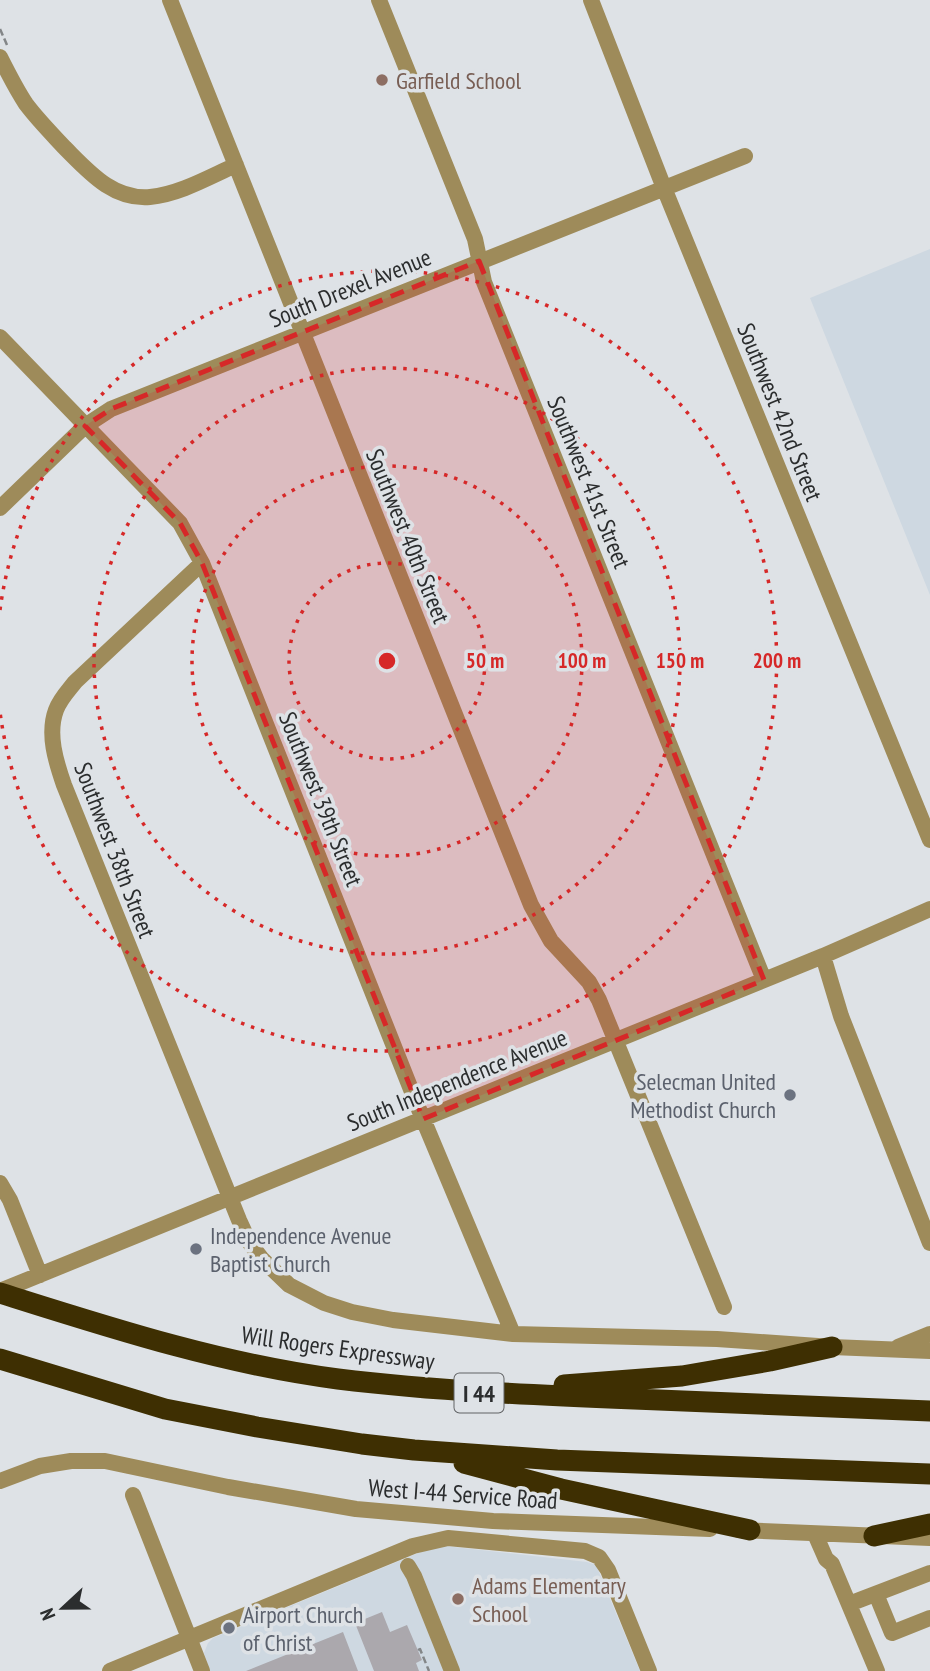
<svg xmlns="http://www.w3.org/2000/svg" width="930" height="1671" viewBox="0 0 930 1671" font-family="'PT Sans Narrow',sans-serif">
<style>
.built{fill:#ced8e1}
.building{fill:#aba8ad}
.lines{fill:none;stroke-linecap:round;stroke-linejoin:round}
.path{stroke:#838688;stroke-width:2.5;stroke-dasharray:7 3.5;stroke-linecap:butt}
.minor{stroke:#9e8b5a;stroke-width:16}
.highway{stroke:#3e2f02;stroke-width:21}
.marked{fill:#d62828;fill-opacity:0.2;stroke:#d62828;stroke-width:5;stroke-dasharray:14 9;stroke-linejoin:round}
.ring{fill:none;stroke:#d62828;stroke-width:3.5;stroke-dasharray:3.5 7}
.education-dot{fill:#8d6e63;stroke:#dee2e6;stroke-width:2.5}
.worship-dot{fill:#6b7280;stroke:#dee2e6;stroke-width:2.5}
.labels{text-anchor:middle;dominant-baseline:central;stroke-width:7;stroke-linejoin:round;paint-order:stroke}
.shield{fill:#dee2e6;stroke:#616365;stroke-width:2}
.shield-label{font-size:23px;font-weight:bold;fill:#2b2d2e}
.education-label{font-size:24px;fill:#785e54;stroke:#dee2e6;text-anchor:start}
.street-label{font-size:24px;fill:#2b2d2e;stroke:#dee2e6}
.worship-label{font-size:24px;fill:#5b616d;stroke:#dee2e6;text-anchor:start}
.centre{fill:#d62828;stroke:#dee2e6;stroke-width:3.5}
.ring-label{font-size:21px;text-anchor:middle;font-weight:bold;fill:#d62828;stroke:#dee2e6;stroke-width:7;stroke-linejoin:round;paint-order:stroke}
</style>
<rect width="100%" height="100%" fill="#dee2e6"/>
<path class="built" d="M 930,249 L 930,595 L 810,298 Z
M 445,1546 L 587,1562 L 596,1565 L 640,1671 L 210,1671 L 204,1653 L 208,1643 L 213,1638 L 433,1547 Z"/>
<path class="building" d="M 382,1612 L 390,1632 L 407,1625 L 422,1660 L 416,1663 L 419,1671 L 374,1671 L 355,1623 Z
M 343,1632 L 358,1671 L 246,1671 Z"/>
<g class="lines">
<path class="path" d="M 0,29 L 7,45
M 418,1650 L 420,1649 L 429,1671"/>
<path class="minor" d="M 170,0 L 531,905 L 551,941 L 589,982 L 599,1000 L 724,1307
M 379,0 L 475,239 L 484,282 L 764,980
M 591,0 L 664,188 L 930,840
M 0,57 C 8,73 16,89 26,104 C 38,120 52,134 65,148 C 89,172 113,200 150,197 C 180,194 209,177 236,165
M 0,337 L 180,523 L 202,563 L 418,1107 L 513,1334
M 0,508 L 85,426 L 111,409 L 745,156
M 202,563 L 75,682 C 68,691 60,699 56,710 C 47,734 56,762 64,785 L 239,1220 L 249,1242 L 262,1259 L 289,1285 L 324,1303 L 352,1312 L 393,1320 L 513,1334 L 717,1339 L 832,1347 L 930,1351
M 823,956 L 841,1016 L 930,1243
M 0,1183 L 10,1200 L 40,1275
M 0,1291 L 823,956 L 930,909
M 898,1347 L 930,1334
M 0,1481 L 40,1466 L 71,1461 L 105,1461 L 228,1487 L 356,1509 L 493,1521 L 710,1529
M 133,1495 L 202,1671
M 739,1530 L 930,1538
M 815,1534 L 826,1559 L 832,1564
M 832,1564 L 877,1671
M 408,1566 L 414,1576 L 452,1671
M 876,1594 L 892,1633 L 930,1618
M 849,1604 L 930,1573
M 110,1671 L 413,1546 L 448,1538 L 585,1551 L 599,1557 L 608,1570 L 649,1671"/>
<path class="highway" d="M 0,1293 C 111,1328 222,1364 338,1379 C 436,1391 535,1395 634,1399 C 733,1403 831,1407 930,1411
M 0,1359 L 165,1409 L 257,1427 L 362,1444 L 414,1450 L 557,1460 L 930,1474
M 564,1385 L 682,1376 L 770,1361 L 832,1347
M 464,1463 L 561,1489 L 750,1530
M 874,1536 L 930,1524"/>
</g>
<path class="marked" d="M 479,261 L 764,980 L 423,1119 L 202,563 L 180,523 L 85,426 L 111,409 Z"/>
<g class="ring">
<circle cx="387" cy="661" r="98"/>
<circle cx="387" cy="661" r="195"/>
<circle cx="387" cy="661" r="293"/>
<path d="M0 610A390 390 0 1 1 0 712"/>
</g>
<g class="education-dot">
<circle cx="382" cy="80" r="7"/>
<circle cx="458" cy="1599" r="7"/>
</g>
<g class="worship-dot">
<circle cx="790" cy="1095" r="7"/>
<circle cx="196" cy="1249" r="7"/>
<circle cx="229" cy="1628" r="7"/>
</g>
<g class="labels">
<rect class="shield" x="454.5" y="1373.5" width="49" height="39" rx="5"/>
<g class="shield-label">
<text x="479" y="1393">I 44</text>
</g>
<g class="education-label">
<text x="396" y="80">Garfield School</text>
<text x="472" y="1585">Adams Elementary<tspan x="472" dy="28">School</tspan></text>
</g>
<g class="street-label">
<text transform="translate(350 288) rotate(-22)">South Drexel Avenue</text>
<text transform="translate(780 412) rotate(68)">Southwest 42nd Street</text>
<text transform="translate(589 482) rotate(68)">Southwest 41st Street</text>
<text transform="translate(408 536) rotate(68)">Southwest 40th Street</text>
<text transform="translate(321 799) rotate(68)">Southwest 39th Street</text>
<text transform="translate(115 850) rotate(69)">Southwest 38th Street</text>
<text transform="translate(457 1080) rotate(-22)">South Independence Avenue</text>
<text transform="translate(338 1348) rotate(8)">Will Rogers Expressway</text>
<text transform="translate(463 1494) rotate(4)">West I-44 Service Road</text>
</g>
<g class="worship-label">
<text x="776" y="1081" text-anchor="end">Selecman United<tspan x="776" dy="28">Methodist Church</tspan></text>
<text x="210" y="1235">Independence Avenue<tspan x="210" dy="28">Baptist Church</tspan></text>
<text x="243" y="1614">Airport Church<tspan x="243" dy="28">of Christ</tspan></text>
</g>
</g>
<circle cx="387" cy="661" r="10" class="centre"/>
<g class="ring-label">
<text x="485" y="668">50 m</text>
<text x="582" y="668">100 m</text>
<text x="680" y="668">150 m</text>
<text x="777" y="668">200 m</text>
</g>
<g transform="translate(63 1608) rotate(248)" stroke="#dee2e6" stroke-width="5" paint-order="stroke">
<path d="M0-5L12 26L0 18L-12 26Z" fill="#2b2d2e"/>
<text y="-10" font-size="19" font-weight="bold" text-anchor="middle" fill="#2b2d2e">N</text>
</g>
</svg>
